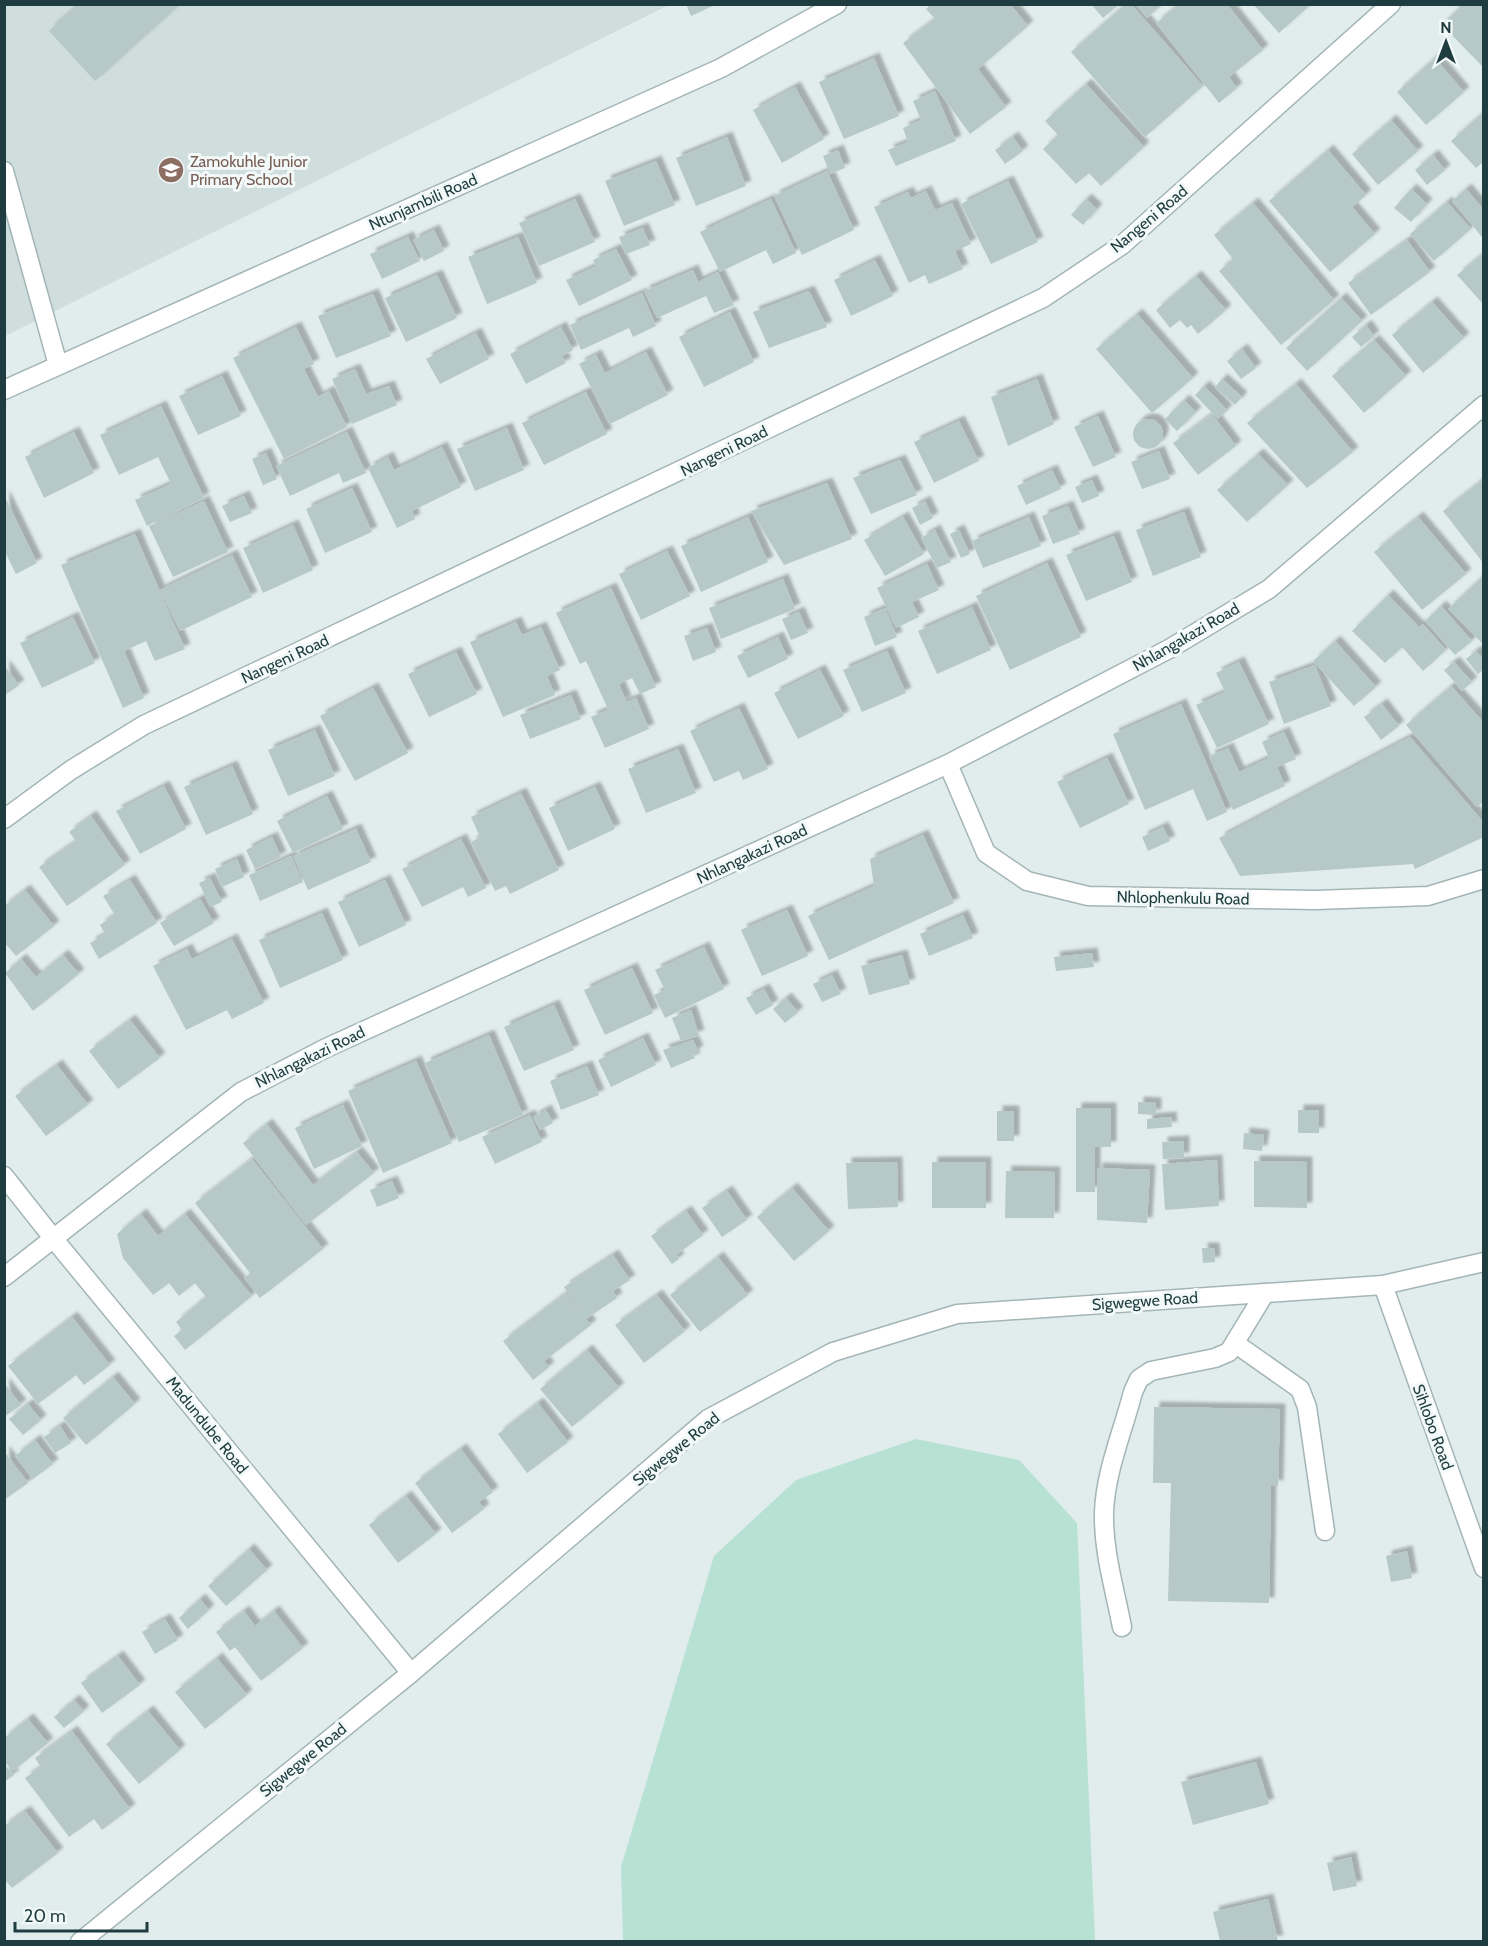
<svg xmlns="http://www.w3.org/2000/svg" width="1488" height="1946" viewBox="0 0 1488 1946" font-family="Cabin,sans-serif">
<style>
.built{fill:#cfdddc}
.green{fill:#b7e1d2}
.building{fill:#b6c8c7;filter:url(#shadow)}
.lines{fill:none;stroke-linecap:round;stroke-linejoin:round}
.service-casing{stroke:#a3b5b5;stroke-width:21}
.minor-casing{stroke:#a3b5b5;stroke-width:21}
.service{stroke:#fff;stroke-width:18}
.minor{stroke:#fff;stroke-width:18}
.labels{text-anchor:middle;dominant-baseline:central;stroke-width:6;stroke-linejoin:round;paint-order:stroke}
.education-label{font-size:16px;fill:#785e54;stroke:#f2f9f8;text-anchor:start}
.street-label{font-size:16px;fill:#1f3d40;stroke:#f2f9f8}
</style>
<defs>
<filter id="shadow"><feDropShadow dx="5.5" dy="-5.5" stdDeviation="1.5" flood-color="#0004"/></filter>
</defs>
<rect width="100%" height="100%" fill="#e1edec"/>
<path class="built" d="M 5,5 L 669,5 L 5,336 Z"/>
<path class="green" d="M 916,1439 L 1019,1460 L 1077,1523 L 1095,1941 L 623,1941 L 621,1867 L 714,1556 L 796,1480 Z"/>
<path class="building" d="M 79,4 L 180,4 L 95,81 L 49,31 Z
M 686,4 L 717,4 L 691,16 Z
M 931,4 L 1010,4 L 1028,26 L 978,69 L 1006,107 L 970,134 L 903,43 L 935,19 L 926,9 Z
M 1091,4 L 1119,4 L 1103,18 Z
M 1126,4 L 1131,4 L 1203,86 L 1145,137 L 1071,52 Z
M 1135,4 L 1163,4 L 1147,18 Z
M 1180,4 L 1227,4 L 1263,50 L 1229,77 L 1237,88 L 1219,103 L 1156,23 Z
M 1253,4 L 1311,4 L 1279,33 Z
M 1463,4 L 1480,4 L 1484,8 L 1484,68 L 1442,25 Z
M 874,58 L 899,116 L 844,139 L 819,82 Z
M 1435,58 L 1464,92 L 1426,125 L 1397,92 Z
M 1086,84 L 1144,147 L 1101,186 L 1089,173 L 1076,184 L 1043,149 L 1058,135 L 1045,121 Z
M 795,87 L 824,139 L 782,163 L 753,110 Z
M 935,91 L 956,141 L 896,166 L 888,150 L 908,142 L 903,128 L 921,120 L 913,101 Z
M 1484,112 L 1484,161 L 1476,168 L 1451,141 Z
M 1391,120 L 1418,151 L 1378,185 L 1352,154 Z
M 727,137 L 746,186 L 696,206 L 676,158 Z
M 1013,137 L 1023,151 L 1005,164 L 995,150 Z
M 838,150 L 845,168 L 830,174 L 823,156 Z
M 1328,150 L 1366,195 L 1352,207 L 1375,234 L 1330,272 L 1269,201 Z
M 1433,155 L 1445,170 L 1427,185 L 1415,170 Z
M 656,161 L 675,205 L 624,226 L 605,181 Z
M 827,171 L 854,230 L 802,255 L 774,196 Z
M 1008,181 L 1038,242 L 991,264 L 961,204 Z
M 1411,189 L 1427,204 L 1411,222 L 1394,208 Z
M 1466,189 L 1484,210 L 1482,237 L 1452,201 Z
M 926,191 L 935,210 L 952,203 L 971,244 L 955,251 L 963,269 L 929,284 L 925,275 L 909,283 L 874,207 L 908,192 L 911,198 Z
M 575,199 L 595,242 L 539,266 L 519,223 Z
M 771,199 L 796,253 L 773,264 L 766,250 L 720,272 L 700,232 Z
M 1086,199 L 1097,209 L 1083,225 L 1071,215 Z
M 1447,202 L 1471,229 L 1434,261 L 1410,234 Z
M 1253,203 L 1334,300 L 1281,345 L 1219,271 L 1233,259 L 1214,235 Z
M 643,228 L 650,245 L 626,254 L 619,237 Z
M 434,230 L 444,251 L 424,261 L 413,240 Z
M 408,237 L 420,261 L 382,279 L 370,254 Z
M 518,237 L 537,283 L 487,304 L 468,257 Z
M 1407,240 L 1430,272 L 1371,315 L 1348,283 Z
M 616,249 L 632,280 L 579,306 L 566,280 L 596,266 L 593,260 Z
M 1484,253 L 1484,305 L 1457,275 Z
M 875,260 L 893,296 L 851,316 L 834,280 Z
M 693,270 L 698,282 L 718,272 L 734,305 L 714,313 L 706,296 L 657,318 L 644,291 Z
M 437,275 L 457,318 L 406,342 L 385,298 Z
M 1196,276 L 1226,310 L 1198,334 L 1191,325 L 1187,328 L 1180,320 L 1170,328 L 1156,310 Z
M 809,291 L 827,327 L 769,348 L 753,312 Z
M 642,293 L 656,326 L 633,337 L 629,328 L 581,350 L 570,325 Z
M 373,294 L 391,336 L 336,358 L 318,316 Z
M 1341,298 L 1362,321 L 1307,371 L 1286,348 Z
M 1432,302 L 1464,338 L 1423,373 L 1392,335 Z
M 730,312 L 754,362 L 704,387 L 679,337 Z
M 1137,314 L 1193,378 L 1152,413 L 1096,349 Z
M 1366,325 L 1374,336 L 1361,347 L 1352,337 Z
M 296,327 L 314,364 L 304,369 L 318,397 L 329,391 L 347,427 L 284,459 L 233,358 Z
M 561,327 L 573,350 L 562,356 L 566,363 L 526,384 L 510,354 Z
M 476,333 L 489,359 L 440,384 L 426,359 Z
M 1374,340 L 1406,376 L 1364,413 L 1332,376 Z
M 1242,349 L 1256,368 L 1241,379 L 1227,361 Z
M 646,352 L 668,395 L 610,424 L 579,364 L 596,355 L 605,373 Z
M 355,369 L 366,394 L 389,386 L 397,405 L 352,424 L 332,379 Z
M 222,376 L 241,416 L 198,435 L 179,396 Z
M 1037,379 L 1054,424 L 1008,446 L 991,397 Z
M 1222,379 L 1242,397 L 1235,405 L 1215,387 Z
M 1296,384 L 1353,452 L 1307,488 L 1247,423 Z
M 1204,386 L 1227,410 L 1218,419 L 1195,395 Z
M 586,392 L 607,434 L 544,465 L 522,423 Z
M 1184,400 L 1196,412 L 1177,431 L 1165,419 Z
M 161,406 L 204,498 L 147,526 L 135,500 L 171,484 L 158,457 L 119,475 L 100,435 Z
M 1212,414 L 1236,446 L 1198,475 L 1173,443 Z
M 1098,416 L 1116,457 L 1093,467 L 1074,427 Z
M1133 434a15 15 0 1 1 30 0a15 15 0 1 1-30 0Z
M 959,421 L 979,461 L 934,483 L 914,442 Z
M 507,428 L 524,470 L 475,491 L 457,449 Z
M 74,432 L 94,473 L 44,498 L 25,457 Z
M 347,432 L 366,473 L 343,483 L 339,473 L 290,496 L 276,466 Z
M 442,447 L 461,487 L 412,511 L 415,519 L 397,528 L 368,468 L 388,457 L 394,470 Z
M 1159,451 L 1170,479 L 1142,489 L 1131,462 Z
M 266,453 L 277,479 L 263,485 L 252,459 Z
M 1258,454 L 1288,485 L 1247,522 L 1217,490 Z
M 900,460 L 917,495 L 871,514 L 853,478 Z
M 1052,470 L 1061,489 L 1026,505 L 1017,486 Z
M 1484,479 L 1484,564 L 1443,511 Z
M 1092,480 L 1099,496 L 1082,503 L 1075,487 Z
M 827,483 L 852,539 L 784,565 L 751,511 Z
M 352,488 L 372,532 L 325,553 L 306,509 Z
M 4,495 L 37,563 L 16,574 L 4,550 Z
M 244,496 L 252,513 L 230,522 L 222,506 Z
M 204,501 L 228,552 L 173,577 L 149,526 Z
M 925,501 L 933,518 L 920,525 L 912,508 Z
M 1068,506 L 1080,534 L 1053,544 L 1042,516 Z
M 1184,512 L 1201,557 L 1153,576 L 1136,530 Z
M 748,517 L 768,562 L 701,592 L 681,546 Z
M 903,517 L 924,554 L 885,576 L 864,540 Z
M 1029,517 L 1041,546 L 983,568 L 972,541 Z
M 1418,517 L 1466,574 L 1422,610 L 1374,552 Z
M 293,525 L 313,570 L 263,593 L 243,548 Z
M 935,530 L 951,562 L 937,568 L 921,538 Z
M 959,530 L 970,554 L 961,558 L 950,534 Z
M 135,534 L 185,649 L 155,661 L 146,641 L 124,651 L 144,698 L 123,708 L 61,565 Z
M 1114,536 L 1132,582 L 1086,601 L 1066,555 Z
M 667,551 L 690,596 L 641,620 L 619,574 Z
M 232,555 L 252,597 L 180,631 L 160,590 Z
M 1047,563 L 1081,637 L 1010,670 L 976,596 Z
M 927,564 L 939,590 L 912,602 L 919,617 L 896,628 L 877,588 Z
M 1484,575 L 1484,645 L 1448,609 Z
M 783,579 L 795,609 L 721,639 L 709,608 Z
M 611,588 L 656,687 L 640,694 L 632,678 L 619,684 L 626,701 L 608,709 L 586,661 L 580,664 L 556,613 Z
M 1388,595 L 1419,627 L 1423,624 L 1446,650 L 1423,671 L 1402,647 L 1385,663 L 1352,631 Z
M 1441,606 L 1472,641 L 1455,655 L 1425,621 Z
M 972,607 L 991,650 L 937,674 L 918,631 Z
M 885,608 L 897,637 L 875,646 L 864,617 Z
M 799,612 L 808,633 L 791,640 L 782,619 Z
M 73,617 L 95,663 L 42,688 L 20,643 Z
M 516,622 L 522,635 L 541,627 L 560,670 L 547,676 L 555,695 L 503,717 L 470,642 Z
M 707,628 L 716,652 L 693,661 L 684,636 Z
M 778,637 L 788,659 L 748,678 L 737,656 Z
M 1335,641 L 1376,687 L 1354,706 L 1313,661 Z
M 887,651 L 906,693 L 862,712 L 843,670 Z
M 1476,651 L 1484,660 L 1484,669 L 1478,674 L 1466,659 Z
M 456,652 L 477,694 L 429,717 L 408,674 Z
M 1239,662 L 1269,724 L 1217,748 L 1196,705 L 1225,692 L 1216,673 Z
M 1454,662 L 1472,682 L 1462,691 L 1444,670 Z
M 4,665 L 19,685 L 4,696 Z
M 1315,665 L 1331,706 L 1284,724 L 1269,682 Z
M 820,670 L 844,716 L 798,739 L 774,693 Z
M 1451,686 L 1484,723 L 1484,801 L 1477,807 L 1406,725 Z
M 373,688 L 408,753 L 355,781 L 320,716 Z
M 571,695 L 581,719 L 530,739 L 520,715 Z
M 636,698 L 649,729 L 605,748 L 591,717 Z
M 1181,704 L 1227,812 L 1207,821 L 1193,789 L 1145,810 L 1113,734 Z
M 1382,704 L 1399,726 L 1381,740 L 1364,717 Z
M 739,708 L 768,769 L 743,780 L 739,771 L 714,782 L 690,731 Z
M 315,730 L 335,776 L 288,796 L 268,750 Z
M 1284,732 L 1296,759 L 1277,767 L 1285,786 L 1233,810 L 1209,756 L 1228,748 L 1239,772 L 1269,758 L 1262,742 Z
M 1410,737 L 1484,823 L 1484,837 L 1415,869 L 1413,864 L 1240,876 L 1219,838 Z
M 678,749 L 696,793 L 646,813 L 628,769 Z
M 1107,758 L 1129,804 L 1080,828 L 1057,782 Z
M 232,766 L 253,814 L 206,835 L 184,787 Z
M 164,786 L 186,829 L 140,854 L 116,811 Z
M 595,787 L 615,829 L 568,851 L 549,808 Z
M 521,793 L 559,870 L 510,894 L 506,886 L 495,891 L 471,842 L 480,837 L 471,817 Z
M 327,796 L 343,829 L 293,853 L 277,821 Z
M 91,816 L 125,865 L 67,906 L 39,867 L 76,841 L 69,832 Z
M 1163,827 L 1170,841 L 1148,851 L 1142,837 Z
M 356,829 L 371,862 L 308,890 L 293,856 Z
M 923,835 L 954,903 L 829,960 L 808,916 L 874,886 L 870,859 Z
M 272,837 L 281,857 L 255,869 L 246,850 Z
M 461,839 L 486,888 L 468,897 L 463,887 L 422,907 L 402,869 Z
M 291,856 L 303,882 L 260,901 L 249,875 Z
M 237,859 L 244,877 L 222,887 L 215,869 Z
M 210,878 L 222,902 L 210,907 L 199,883 Z
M 130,880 L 157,923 L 99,959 L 90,943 L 105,934 L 100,925 L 115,915 L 103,896 Z
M 385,880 L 406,925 L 359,947 L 338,902 Z
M 25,890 L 54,926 L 16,956 L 4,942 L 4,906 Z
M 200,899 L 214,923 L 174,946 L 160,923 Z
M 787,910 L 808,956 L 762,976 L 741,930 Z
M 322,913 L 343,960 L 280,988 L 259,940 Z
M 963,915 L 973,938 L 929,956 L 920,934 Z
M 232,939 L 264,1003 L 232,1019 L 227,1010 L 186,1030 L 153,966 L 187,949 L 192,959 Z
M 704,947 L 724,989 L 665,1018 L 654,995 L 665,990 L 655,970 Z
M 1092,953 L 1094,967 L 1056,971 L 1054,957 Z
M 63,955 L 79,974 L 33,1011 L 5,973 L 21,959 L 36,977 Z
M 902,955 L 910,984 L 869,995 L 861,966 Z
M 632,968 L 653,1013 L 605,1035 L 584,990 Z
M 832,975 L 841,994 L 822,1002 L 813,984 Z
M 764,989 L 773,1005 L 756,1015 L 746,998 Z
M 786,998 L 798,1012 L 785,1023 L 773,1009 Z
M 554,1005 L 574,1050 L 524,1071 L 504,1027 Z
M 691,1010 L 699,1035 L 681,1041 L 672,1018 Z
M 130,1020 L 160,1058 L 118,1089 L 89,1051 Z
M 489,1035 L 523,1115 L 459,1142 L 425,1063 Z
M 643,1038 L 656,1065 L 611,1087 L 598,1060 Z
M 693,1040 L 698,1051 L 693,1054 L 695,1058 L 671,1068 L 663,1050 Z
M 416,1061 L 452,1143 L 383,1173 L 348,1091 Z
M 57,1065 L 88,1105 L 46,1136 L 15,1096 Z
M 587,1066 L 599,1095 L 561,1110 L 550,1081 Z
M 1138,1102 L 1156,1103 L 1156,1115 L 1138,1114 Z
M 343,1105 L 362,1146 L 314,1169 L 295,1128 Z
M 1076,1108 L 1111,1108 L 1111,1147 L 1095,1147 L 1095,1192 L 1076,1192 Z
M 546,1110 L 553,1123 L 540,1130 L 533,1117 Z
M 1298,1110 L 1319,1110 L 1319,1133 L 1298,1133 Z
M 997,1111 L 1014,1111 L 1014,1141 L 997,1141 Z
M 530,1115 L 542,1142 L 495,1164 L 482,1137 Z
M 1171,1117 L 1172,1127 L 1147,1129 L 1147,1119 Z
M 267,1124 L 313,1185 L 357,1152 L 374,1173 L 306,1225 L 243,1143 Z
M 1244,1133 L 1264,1135 L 1262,1151 L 1243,1149 Z
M 1184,1141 L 1184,1158 L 1163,1159 L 1162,1142 Z
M 252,1159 L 323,1249 L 260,1298 L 244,1278 L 250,1273 L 195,1203 Z
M 1217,1160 L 1219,1206 L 1165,1210 L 1162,1164 Z
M 1254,1161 L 1307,1162 L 1307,1208 L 1254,1207 Z
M 897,1162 L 898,1207 L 848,1209 L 846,1163 Z
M 932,1162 L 986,1162 L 986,1208 L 932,1208 Z
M 1097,1168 L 1150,1170 L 1147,1223 L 1097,1220 Z
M 1006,1171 L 1055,1172 L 1054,1218 L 1005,1218 Z
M 392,1181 L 399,1198 L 377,1207 L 370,1190 Z
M 792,1188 L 829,1231 L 794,1261 L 757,1217 Z
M 727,1191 L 747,1220 L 722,1237 L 702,1208 Z
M 686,1211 L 703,1235 L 676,1255 L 679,1259 L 672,1264 L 651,1236 Z
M 141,1214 L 158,1236 L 185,1214 L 252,1296 L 185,1350 L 174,1336 L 182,1330 L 176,1322 L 206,1297 L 195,1283 L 179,1296 L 169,1283 L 153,1295 L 123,1258 L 117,1234 Z
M 1202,1248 L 1214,1248 L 1215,1262 L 1203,1263 Z
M 613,1255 L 630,1280 L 613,1291 L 617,1298 L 586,1319 L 591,1325 L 544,1361 L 549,1367 L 533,1380 L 503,1341 L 566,1293 L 581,1313 L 564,1287 Z
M 718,1257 L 748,1295 L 700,1332 L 670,1295 Z
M 657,1295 L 685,1331 L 644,1363 L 615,1325 Z
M 72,1317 L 110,1365 L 84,1385 L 76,1375 L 38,1404 L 8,1366 Z
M 587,1350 L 619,1388 L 572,1427 L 540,1389 Z
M 113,1377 L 135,1404 L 86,1445 L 63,1418 Z
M 4,1383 L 21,1405 L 4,1417 Z
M 538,1403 L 568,1442 L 527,1473 L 498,1434 Z
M 28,1404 L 41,1420 L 23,1435 L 9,1419 Z
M 1154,1407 L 1280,1409 L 1278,1486 L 1271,1485 L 1269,1603 L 1168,1601 L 1171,1483 L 1153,1483 Z
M 60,1426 L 71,1443 L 55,1453 L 44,1437 Z
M 35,1440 L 53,1464 L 33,1479 L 15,1456 Z
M 461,1449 L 493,1492 L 479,1502 L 484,1509 L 452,1533 L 415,1483 Z
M 4,1451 L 28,1483 L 4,1500 Z
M 406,1496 L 436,1534 L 398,1563 L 369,1525 Z
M 249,1549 L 267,1570 L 226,1606 L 208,1586 Z
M 1407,1551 L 1412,1578 L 1391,1582 L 1386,1556 Z
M 200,1599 L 209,1610 L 188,1629 L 179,1618 Z
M 244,1611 L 255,1626 L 274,1611 L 303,1648 L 261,1681 L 235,1647 L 230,1651 L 216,1632 Z
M 165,1619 L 178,1640 L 155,1654 L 142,1632 Z
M 118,1656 L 140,1685 L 102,1713 L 81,1683 Z
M 217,1658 L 247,1695 L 205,1729 L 175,1692 Z
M 74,1700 L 84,1711 L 64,1728 L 54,1717 Z
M 148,1711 L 180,1750 L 139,1784 L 106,1744 Z
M 28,1719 L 48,1743 L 13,1771 L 4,1761 L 4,1738 Z
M 72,1731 L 130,1809 L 102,1830 L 94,1819 L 69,1837 L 25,1778 L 41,1767 L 35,1758 Z
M 1256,1762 L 1269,1804 L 1193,1825 L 1181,1782 Z
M 4,1764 L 14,1775 L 4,1782 Z
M 25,1811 L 58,1853 L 12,1888 L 4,1879 L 4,1826 Z
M 1351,1857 L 1357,1886 L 1333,1891 L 1327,1863 Z
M 1268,1899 L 1278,1941 L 1220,1941 L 1213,1912 Z"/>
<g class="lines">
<defs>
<path id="service" d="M 4,171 L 58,365
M 1236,1344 L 1300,1389 L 1307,1407 L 1325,1531
M 1122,1627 C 1115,1590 1103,1551 1104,1513 C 1105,1473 1123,1431 1133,1392 L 1139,1379 L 1151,1371 L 1215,1358 L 1229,1352 L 1265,1293"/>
<path id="minor" d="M 4,390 L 721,68 L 837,4
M 948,764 L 986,853 L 1027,881 L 1088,896 L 1316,900 L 1428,896 L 1484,879
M 4,819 L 71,770 L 144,725 L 1043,298 L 1122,245 L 1391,4
M 4,1176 L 53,1238 L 411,1673
M 4,1277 L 241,1092 L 324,1049 L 948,764 L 1169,649 L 1269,589 L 1484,405
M 1383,1285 L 1484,1568
M 80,1942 L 411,1673 L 708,1419 L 833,1352 L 957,1314 L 1383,1285 L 1484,1262"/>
</defs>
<use href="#service" class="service-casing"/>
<use href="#minor" class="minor-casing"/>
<use href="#service" class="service"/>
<use href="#minor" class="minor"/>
</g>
<defs>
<symbol id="school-disc" viewBox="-11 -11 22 22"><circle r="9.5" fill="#8d6e63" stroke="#f2f9f8"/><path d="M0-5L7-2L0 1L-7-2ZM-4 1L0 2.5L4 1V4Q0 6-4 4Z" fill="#fff"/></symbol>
</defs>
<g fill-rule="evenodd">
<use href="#school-disc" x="156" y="155" width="30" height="30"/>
</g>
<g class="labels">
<g class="education-label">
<text x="190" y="161">Zamokuhle Junior<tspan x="190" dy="18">Primary School</tspan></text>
</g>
<g class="street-label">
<text transform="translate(423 202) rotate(-24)">Ntunjambili Road</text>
<text transform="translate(1149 219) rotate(-40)">Nangeni Road</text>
<text transform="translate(724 451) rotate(-26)">Nangeni Road</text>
<text transform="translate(1186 637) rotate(-30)">Nhlangakazi Road</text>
<text transform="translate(285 659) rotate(-25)">Nangeni Road</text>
<text transform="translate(752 854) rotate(-25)">Nhlangakazi Road</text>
<text transform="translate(1183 898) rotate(1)">Nhlophenkulu Road</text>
<text transform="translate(310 1057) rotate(-26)">Nhlangakazi Road</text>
<text transform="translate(1145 1301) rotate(-4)">Sigwegwe Road</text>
<text transform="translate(207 1425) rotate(51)">Madundube Road</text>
<text transform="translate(1433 1427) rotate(70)">Sihlobo Road</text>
<text transform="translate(676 1449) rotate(-39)">Sigwegwe Road</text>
<text transform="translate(303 1760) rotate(-39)">Sigwegwe Road</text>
</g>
</g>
<rect width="1488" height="1946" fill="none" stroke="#1f3d40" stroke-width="12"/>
<g transform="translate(1446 42)" stroke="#f2f9f8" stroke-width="4.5" paint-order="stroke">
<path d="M0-4.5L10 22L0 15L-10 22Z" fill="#1f3d40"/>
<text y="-9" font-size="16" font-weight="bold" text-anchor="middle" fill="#1f3d40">N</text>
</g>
<path d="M15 1922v9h132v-9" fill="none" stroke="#1f3d40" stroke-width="3"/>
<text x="24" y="1922" font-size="18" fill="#1f3d40" stroke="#f2f9f8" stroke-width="4.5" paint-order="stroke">20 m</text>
</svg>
